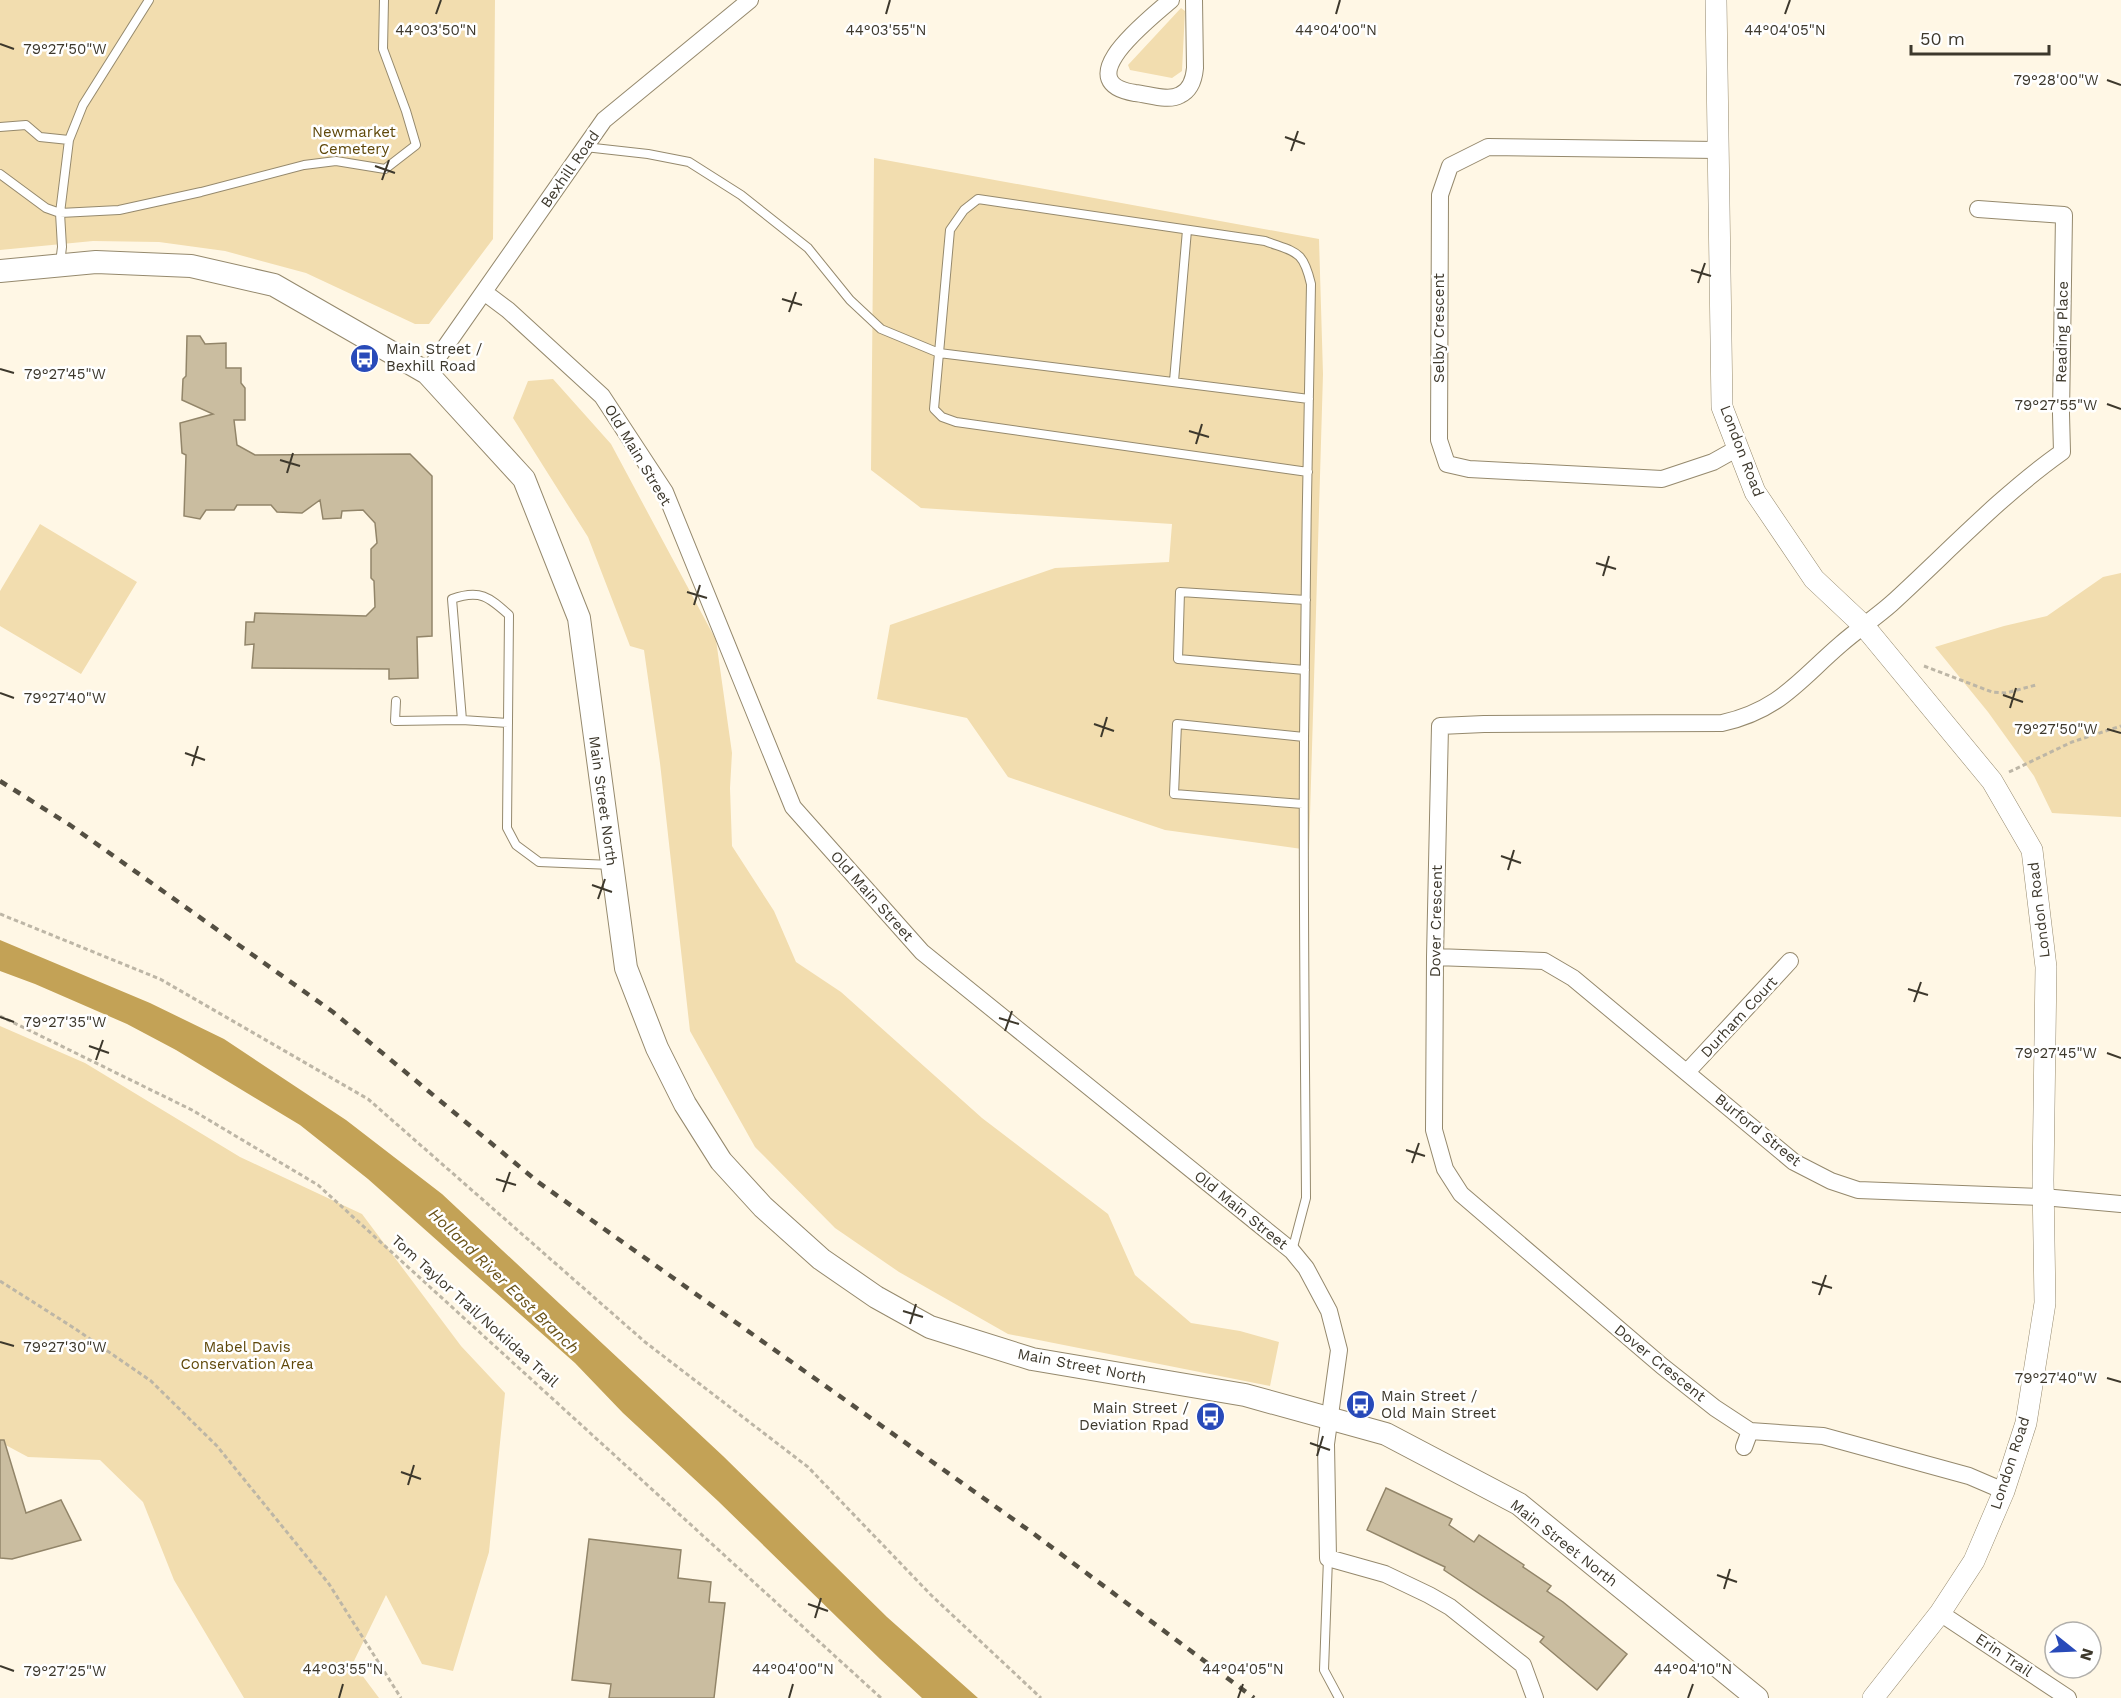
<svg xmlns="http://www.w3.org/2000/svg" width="2121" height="1698" viewBox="0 0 2121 1698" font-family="'Work Sans',sans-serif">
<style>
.green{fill:#f2ddaf}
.water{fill:#c3a256}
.building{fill:#cabda0;stroke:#928569;stroke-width:1.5}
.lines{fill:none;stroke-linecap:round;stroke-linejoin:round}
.service-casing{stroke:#95896d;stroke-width:10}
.minor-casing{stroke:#95896d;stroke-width:18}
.tertiary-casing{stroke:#95896d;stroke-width:22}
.secondary-casing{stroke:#95896d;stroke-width:24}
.path{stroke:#bdb6a6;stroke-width:3;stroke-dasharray:4.5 3;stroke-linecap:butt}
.service{stroke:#fff;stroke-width:8}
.minor{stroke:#fff;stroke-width:16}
.tertiary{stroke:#fff;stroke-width:21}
.secondary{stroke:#fff;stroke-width:22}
.rail{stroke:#544f42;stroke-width:4.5;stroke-dasharray:8 8;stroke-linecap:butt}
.ticks{fill:none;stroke:#3d382c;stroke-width:2}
.labels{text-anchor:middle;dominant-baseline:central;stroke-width:5;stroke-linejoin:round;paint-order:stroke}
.park-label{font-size:15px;fill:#5f480a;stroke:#fff}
.street-label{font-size:15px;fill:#3d382c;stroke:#fff}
.poi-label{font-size:15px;fill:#3d382c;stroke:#fff;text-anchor:start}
.water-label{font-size:16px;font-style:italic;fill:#695218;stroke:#fff}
.ticks-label{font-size:15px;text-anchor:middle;fill:#3d382c;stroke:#fff;stroke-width:5;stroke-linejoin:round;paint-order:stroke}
</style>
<rect width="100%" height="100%" fill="#fff7e5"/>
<path class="green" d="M 0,0 L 495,0 L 493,239 L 429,324 L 415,324 L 306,273 L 225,251 L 159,242 L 93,241 L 0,250 Z
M 1181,8 L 1185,11 L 1182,71 L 1172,78 L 1130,70 L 1128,65 Z
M 874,158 L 1319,239 L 1323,374 L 1309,850 L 1165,830 L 1008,777 L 967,718 L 877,699 L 890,625 L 1055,568 L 1169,562 L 1172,524 L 921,508 L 871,470 Z
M 553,379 L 611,444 L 716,640 L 732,753 L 730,788 L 732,846 L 774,911 L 796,962 L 841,992 L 982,1118 L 1108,1214 L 1135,1275 L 1191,1323 L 1240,1331 L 1279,1342 L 1270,1386 L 1008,1334 L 899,1272 L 835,1228 L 755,1147 L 690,1031 L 660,763 L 644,650 L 630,646 L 588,537 L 513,418 L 528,381 Z
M 40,524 L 137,582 L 81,674 L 0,626 L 0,591 Z
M 2121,573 L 2121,817 L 2052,813 L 2034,776 L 1988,712 L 1935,647 L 2004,626 L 2047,616 L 2103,577 Z
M 0,1026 L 85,1063 L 240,1157 L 362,1214 L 461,1346 L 505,1393 L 489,1552 L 453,1671 L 422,1664 L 386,1595 L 353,1663 L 379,1698 L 244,1698 L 174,1580 L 143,1502 L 100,1460 L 28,1457 L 0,1442 Z"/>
<path class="water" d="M 0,940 L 150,1003 L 224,1039 L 346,1120 L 442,1194 L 723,1456 L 887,1617 L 978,1698 L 922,1698 L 880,1659 L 718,1501 L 623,1413 L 575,1363 L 368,1179 L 300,1125 L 176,1050 L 127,1024 L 35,984 L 0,971 Z"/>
<path class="building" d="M 187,336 L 200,336 L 205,344 L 226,343 L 226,368 L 241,368 L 241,383 L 245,388 L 245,420 L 234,420 L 237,445 L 255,455 L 410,454 L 432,476 L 432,636 L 417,637 L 418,678 L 389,679 L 389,669 L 252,668 L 254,644 L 245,645 L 246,622 L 254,622 L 255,613 L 366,616 L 375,607 L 374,581 L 371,578 L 371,549 L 377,543 L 375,523 L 363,510 L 342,511 L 341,518 L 323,519 L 320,500 L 302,513 L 277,512 L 271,505 L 237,505 L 234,510 L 206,510 L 200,519 L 184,516 L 186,455 L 182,453 L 180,423 L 213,414 L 182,400 L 183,379 L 186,376 Z
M 0,1440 L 4,1440 L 26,1513 L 61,1500 L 81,1540 L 12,1559 L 0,1558 Z
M 1386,1488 L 1452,1519 L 1449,1525 L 1474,1542 L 1479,1535 L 1524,1565 L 1523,1567 L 1551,1586 L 1547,1591 L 1563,1602 L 1627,1654 L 1597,1690 L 1540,1642 L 1544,1637 L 1444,1570 L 1445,1567 L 1367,1530 Z
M 589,1539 L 681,1550 L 678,1578 L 711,1582 L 709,1602 L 725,1603 L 714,1698 L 609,1698 L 611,1684 L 572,1680 Z"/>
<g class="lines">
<defs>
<path id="service" d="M 0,127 L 26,125 L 40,137 L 69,140
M 585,147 L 648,154 L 689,162 L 741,195 L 808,248 L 850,300 L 881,329 L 939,353 L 1309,399
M 0,174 L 46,208 L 60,213 L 119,210 L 201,192 L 304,165 L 336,161 L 385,169 L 416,145 L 406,111 L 383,49 L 384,0
M 60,263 L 62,247 L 60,213 L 69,140 L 83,105 L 149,0
M 1174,381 L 1187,230
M 1305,670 L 1178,659 L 1180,592 L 1306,600
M 396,701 L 395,721 L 462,720 L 508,723
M 462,720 L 452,599 C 480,589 489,597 509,615 L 507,828 L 516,845 L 539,862 L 612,865
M 1303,804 L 1174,794 L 1177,724 L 1304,737
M 1292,1251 L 1306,1198 C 1305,1045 1303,892 1304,739 C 1305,587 1308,436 1311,284 C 1303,250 1297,253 1265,241 L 978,199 L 964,210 L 950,230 L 934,409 L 942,417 L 956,422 L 1308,472
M 1328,1558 L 1324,1670 L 1339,1698"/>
<path id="minor" d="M 1171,0 C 1151,18 1066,82 1135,93 C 1148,94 1168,102 1180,95 C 1191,90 1194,79 1195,68 L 1194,0
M 1717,150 L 1488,147 L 1450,166 L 1440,195 L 1439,440 L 1447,464 L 1469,469 L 1662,479 L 1713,462 L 1738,448
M 1978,209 L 2064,215 L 2061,414 L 2062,452 C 2000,496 1947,553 1891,604 C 1875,618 1857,630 1841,644 C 1799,680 1780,710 1722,723 L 1484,724 L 1440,726 L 1435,957 L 1434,1130 L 1445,1169 L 1461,1194 L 1662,1366 L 1715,1408 L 1750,1431 L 1823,1436 L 1969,1476 L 2004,1491
M 484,292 L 508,310 L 602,396 L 665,492 L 793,807 L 922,952 L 1292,1251 L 1306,1268 L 1329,1311 L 1339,1350 L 1326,1444 L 1328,1558 L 1385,1574 L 1429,1595 L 1450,1607 L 1523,1665 L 1535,1698
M 427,373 L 604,120 L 750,0
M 1435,957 L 1544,961 L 1573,978 L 1794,1162 L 1831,1181 L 1858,1190 L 2043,1197 L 2121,1204
M 1687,1072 L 1790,961
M 1744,1447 L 1750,1431
M 1940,1613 L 2068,1698"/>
<path id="tertiary" d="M 1716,0 L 1722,407 L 1755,492 L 1814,579 L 1864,626 L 1992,781 L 2032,850 L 2046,967 L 2043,1180 L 2045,1303 L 2026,1423 L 2004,1491 L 1974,1561 L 1940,1613 L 1873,1698"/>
<path id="secondary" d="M 0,271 L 96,262 L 191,266 L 274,285 L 427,373 L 524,479 L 579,618 L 626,968 L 657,1048 L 685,1104 L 721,1161 L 763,1207 L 821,1259 L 876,1297 L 930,1327 L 1032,1359 L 1245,1395 L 1386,1434 L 1519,1504 L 1757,1698"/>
</defs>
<use href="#service" class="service-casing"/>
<use href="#minor" class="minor-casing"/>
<use href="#tertiary" class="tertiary-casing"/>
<use href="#secondary" class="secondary-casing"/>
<path class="path" d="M 1924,666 L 1992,692 L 2006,693 L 2036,685
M 2009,772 L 2072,742 L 2121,726
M 0,914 L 160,979 L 368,1099 L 645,1342 L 808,1467 L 931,1595 L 1041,1698
M 0,1016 L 192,1110 L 318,1185 L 881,1698
M 0,1281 L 74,1328 L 151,1381 L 217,1446 L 329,1584 L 401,1698"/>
<use href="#service" class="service"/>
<use href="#minor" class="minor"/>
<use href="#tertiary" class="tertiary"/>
<use href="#secondary" class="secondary"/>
<path class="rail" d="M 0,781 L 70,825 L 333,1012 L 538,1182 L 1034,1534 L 1254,1698"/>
</g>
<path class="ticks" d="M 436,14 L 441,0M 886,14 L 890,0M 1336,14 L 1340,0M 1785,14 L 1790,0M 0,44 L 14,49M 2107,80 L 2121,85M 1285,137 L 1305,144M 1291,151 L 1298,131M 375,166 L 395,173M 382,180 L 389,160M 1691,270 L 1711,276M 1698,283 L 1705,263M 782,299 L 802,305M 789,312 L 796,292M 0,369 L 14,373M 2107,404 L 2121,409M 1189,431 L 1209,437M 1196,444 L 1202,424M 280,460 L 300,466M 287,473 L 293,453M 1596,563 L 1616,569M 1603,576 L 1609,556M 687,592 L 707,598M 694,605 L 700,585M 0,693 L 14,698M 2003,695 L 2023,702M 2010,708 L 2016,688M 1094,724 L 1114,731M 2107,729 L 2121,733M 1101,737 L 1107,717M 185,753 L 205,760M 192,766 L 198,746M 1501,856 L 1521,863M 1508,870 L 1514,850M 592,885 L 612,892M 598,899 L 605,879M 1908,989 L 1928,995M 1914,1002 L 1921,982M 0,1017 L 14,1022M 999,1018 L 1019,1024M 1005,1031 L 1012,1011M 89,1046 L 109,1053M 2107,1053 L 2121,1058M 96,1060 L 103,1040M 1406,1150 L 1425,1156M 1412,1163 L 1419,1143M 496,1179 L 516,1185M 503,1192 L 510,1172M 1812,1282 L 1832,1288M 1819,1295 L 1826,1275M 903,1311 L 923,1317M 910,1324 L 916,1304M 0,1342 L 14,1346M 2107,1378 L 2121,1382M 1310,1443 L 1330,1450M 1317,1456 L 1323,1436M 401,1472 L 421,1479M 408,1485 L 414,1465M 1717,1575 L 1737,1582M 1724,1589 L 1730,1569M 808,1604 L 828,1611M 815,1618 L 821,1598M 0,1666 L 14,1671M 339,1698 L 343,1684M 789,1698 L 793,1684M 1238,1698 L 1243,1684M 1688,1698 L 1693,1684"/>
<defs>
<symbol id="bus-disc" viewBox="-11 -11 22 22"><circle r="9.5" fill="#284ab9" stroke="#fff"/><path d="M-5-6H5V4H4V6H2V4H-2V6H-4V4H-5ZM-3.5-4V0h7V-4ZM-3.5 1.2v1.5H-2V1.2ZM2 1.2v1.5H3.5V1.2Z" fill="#fff"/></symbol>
</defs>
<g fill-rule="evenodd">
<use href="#bus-disc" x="348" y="342" width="33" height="33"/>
<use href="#bus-disc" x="1344" y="1388" width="33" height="33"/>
<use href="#bus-disc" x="1194" y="1400" width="33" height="33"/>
</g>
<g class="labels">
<g class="park-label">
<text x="354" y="132">Newmarket<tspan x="354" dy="17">Cemetery</tspan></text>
<text x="247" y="1347">Mabel Davis<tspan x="247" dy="17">Conservation Area</tspan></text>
</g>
<g class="street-label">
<text transform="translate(570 169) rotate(-55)">Bexhill Road</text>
<text transform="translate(1439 328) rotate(-90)">Selby Crescent</text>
<text transform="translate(2062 332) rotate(-89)">Reading Place</text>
<text transform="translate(1742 451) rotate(69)">London Road</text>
<text transform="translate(638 455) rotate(59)">Old Main Street</text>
<text transform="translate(603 801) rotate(82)">Main Street North</text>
<text transform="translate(872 896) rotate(48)">Old Main Street</text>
<text transform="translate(2039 910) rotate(-97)">London Road</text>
<text transform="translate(1436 921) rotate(-89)">Dover Crescent</text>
<text transform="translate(1739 1017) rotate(-47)">Durham Court</text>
<text transform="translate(1758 1130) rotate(39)">Burford Street</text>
<text transform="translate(1241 1210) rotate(39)">Old Main Street</text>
<text transform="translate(475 1311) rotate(42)">Tom Taylor Trail/Nokiidaa Trail</text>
<text transform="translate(1660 1363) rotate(39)">Dover Crescent</text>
<text transform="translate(1082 1366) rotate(11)">Main Street North</text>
<text transform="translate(2010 1463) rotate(-72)">London Road</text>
<text transform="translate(1564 1543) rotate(38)">Main Street North</text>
<text transform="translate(2004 1655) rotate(34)">Erin Trail</text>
</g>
<g class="poi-label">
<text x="386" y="349">Main Street /<tspan x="386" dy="17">Bexhill Road</tspan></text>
<text x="1381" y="1396">Main Street /<tspan x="1381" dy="17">Old Main Street</tspan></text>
<text x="1189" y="1408" text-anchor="end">Main Street /<tspan x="1189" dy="17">Deviation Rpad</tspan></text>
</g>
<g class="water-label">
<text transform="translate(504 1281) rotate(44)">Holland River East Branch</text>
</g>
</g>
<g class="ticks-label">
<text x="436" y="35">44°03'50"N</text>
<text x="886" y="35">44°03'55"N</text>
<text x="1336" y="35">44°04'00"N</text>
<text x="1785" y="35">44°04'05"N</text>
<text x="65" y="54">79°27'50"W</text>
<text x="2056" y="85">79°28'00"W</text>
<text x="65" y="379">79°27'45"W</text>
<text x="2056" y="410">79°27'55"W</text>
<text x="65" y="703">79°27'40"W</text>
<text x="2056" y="734">79°27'50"W</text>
<text x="65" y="1027">79°27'35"W</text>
<text x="2056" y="1058">79°27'45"W</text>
<text x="65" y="1352">79°27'30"W</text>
<text x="2056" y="1383">79°27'40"W</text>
<text x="343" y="1674">44°03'55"N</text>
<text x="793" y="1674">44°04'00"N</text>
<text x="1243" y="1674">44°04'05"N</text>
<text x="1693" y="1674">44°04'10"N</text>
<text x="65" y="1676">79°27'25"W</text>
</g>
<g transform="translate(2073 1650) rotate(108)"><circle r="28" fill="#ffffff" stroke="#b1afab" stroke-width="1.5"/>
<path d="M0-4.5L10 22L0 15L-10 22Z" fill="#284ab9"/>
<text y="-9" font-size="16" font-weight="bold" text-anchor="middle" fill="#3d382c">N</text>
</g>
<path d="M1911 45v9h138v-9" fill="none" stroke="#3d382c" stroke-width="3"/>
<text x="1920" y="45" font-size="18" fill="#3d382c" stroke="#ffffff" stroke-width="4.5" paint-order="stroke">50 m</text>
</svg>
